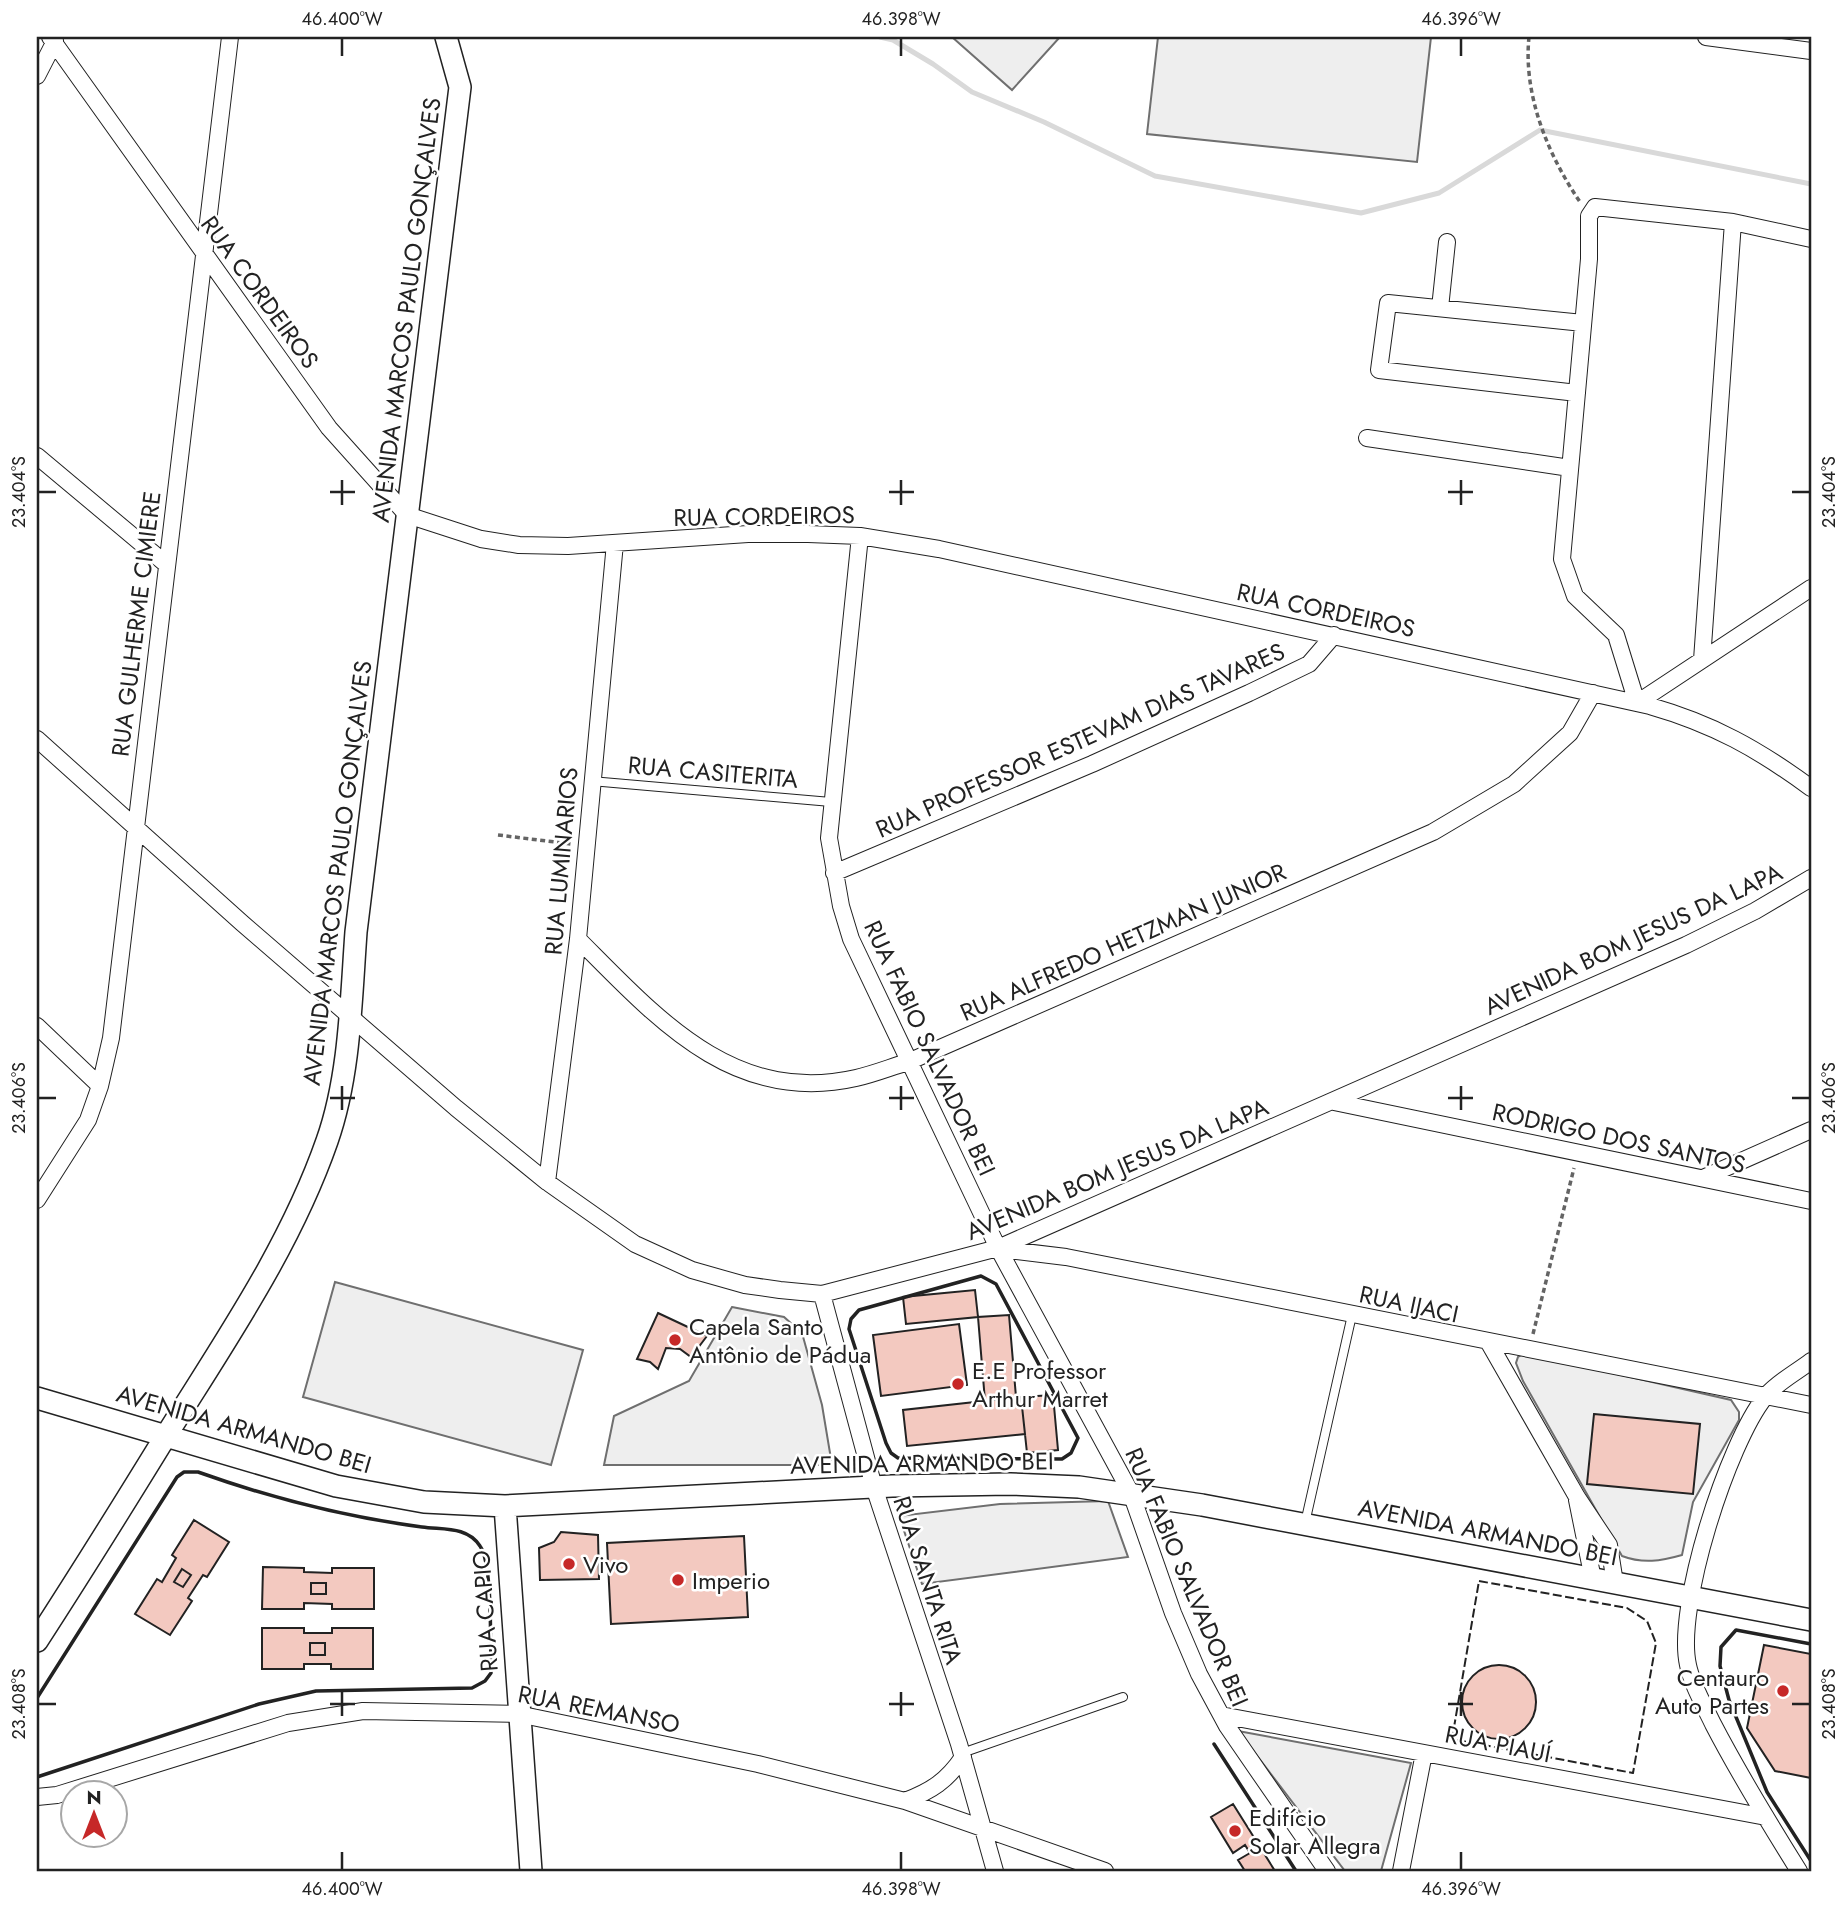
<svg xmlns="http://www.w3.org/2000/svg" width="1848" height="1908" viewBox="0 0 1848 1908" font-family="Jost,sans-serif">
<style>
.green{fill:#eee;stroke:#6f6f6f;stroke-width:2}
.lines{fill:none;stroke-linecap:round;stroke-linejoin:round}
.stream{stroke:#d9d9d9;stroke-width:5}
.building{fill:#f3c9c0;stroke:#222;stroke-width:2}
.service-casing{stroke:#222;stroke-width:10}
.minor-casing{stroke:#222;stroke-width:18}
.tertiary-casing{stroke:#222;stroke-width:24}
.path{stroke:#646464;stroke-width:3.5;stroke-dasharray:5 3.5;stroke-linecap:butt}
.service{stroke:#fff;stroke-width:8}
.minor{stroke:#fff;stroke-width:16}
.tertiary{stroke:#fff;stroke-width:21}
.fence{stroke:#222;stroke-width:2;stroke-dasharray:9 3.5;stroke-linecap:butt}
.wall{stroke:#222;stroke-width:3.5}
.ticks{fill:none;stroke:#222;stroke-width:2.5}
.poi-dot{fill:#c62828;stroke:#fff;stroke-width:2.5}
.labels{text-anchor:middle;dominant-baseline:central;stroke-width:5;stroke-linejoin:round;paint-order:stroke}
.street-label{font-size:24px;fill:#222;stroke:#fff}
.poi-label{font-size:24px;fill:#222;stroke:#fff;text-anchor:start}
.neatline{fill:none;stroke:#222;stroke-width:2.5}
.ticks-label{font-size:18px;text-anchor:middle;fill:#222}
</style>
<rect width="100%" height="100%" fill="#fff"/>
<path class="green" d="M 952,37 L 1060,37 L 1012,90 Z
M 1158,37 L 1431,37 L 1417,162 L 1147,134 Z
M 335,1282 L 583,1350 L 551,1465 L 303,1397 Z
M 732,1307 L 784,1317 L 802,1333 L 822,1405 L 832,1465 L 604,1465 L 614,1416 L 689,1381 Z
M 1525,1353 L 1731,1400 L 1739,1412 L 1739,1420 L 1693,1502 L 1682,1555 C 1661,1561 1643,1564 1622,1556 L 1523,1381 L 1516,1363 L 1518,1357 Z
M 1108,1501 L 1128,1557 L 922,1584 L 899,1516 L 1000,1504 Z
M 1238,1731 L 1411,1763 L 1381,1871 L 1345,1871 Z"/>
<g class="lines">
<path class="stream" d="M 880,37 L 893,40 L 933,64 L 972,92 L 1044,122 L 1155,176 L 1361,213 L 1439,193 L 1540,130 L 1811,184"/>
</g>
<path class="building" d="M 975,1290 L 978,1317 L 906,1324 L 903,1297 Z
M 658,1313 L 707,1336 L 691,1357 L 680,1349 L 666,1348 L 658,1369 L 650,1362 L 637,1359 Z
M 1009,1315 L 1016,1397 L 985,1401 L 978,1317 Z
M 959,1324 L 967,1385 L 881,1396 L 873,1335 Z
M 1053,1395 L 1058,1450 L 1027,1453 L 1021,1397 Z
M 1021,1397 L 1025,1434 L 907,1446 L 903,1410 Z
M 1594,1414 L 1700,1424 L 1693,1494 L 1587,1484 Z
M 194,1520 L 229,1542 L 207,1577 L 203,1575 L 188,1598 L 192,1601 L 170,1635 L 135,1614 L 157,1579 L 162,1582 L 176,1558 L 172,1555 Z
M 561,1532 L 598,1535 L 599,1579 L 540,1580 L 539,1548 L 554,1542 Z
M 744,1536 L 748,1617 L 611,1624 L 607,1543 Z
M 263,1567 L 304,1568 L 304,1572 L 332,1573 L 332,1568 L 374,1568 L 374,1609 L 332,1609 L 332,1604 L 304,1603 L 304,1609 L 262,1609 Z
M 182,1569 L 191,1575 L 183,1587 L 174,1582 Z
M 311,1583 L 326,1583 L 326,1594 L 311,1594 Z
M 262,1628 L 304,1628 L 304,1633 L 332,1633 L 332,1628 L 373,1628 L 373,1669 L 331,1669 L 331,1664 L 304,1664 L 304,1669 L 262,1669 Z
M 310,1643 L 325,1643 L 325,1655 L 310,1655 Z
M 1764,1645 L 1811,1654 L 1811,1778 L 1775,1771 L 1747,1728 Z
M1462 1702a37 37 0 1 1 74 0a37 37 0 1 1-74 0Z
M 1233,1804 L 1275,1871 L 1245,1871 L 1238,1860 L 1250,1853 L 1245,1845 L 1233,1853 L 1211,1817 Z"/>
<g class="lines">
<defs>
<path id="service" d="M 591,781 L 831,802
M 1305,1523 L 1352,1315
M 962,1753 L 1123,1697"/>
<path id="minor" d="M 50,37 L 329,428 L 407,515 L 481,539 L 519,545 L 568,546 L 748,534 L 808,534 L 860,536 L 939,549 L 1650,706 C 1713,724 1758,749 1811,788
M 1706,37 L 1811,51
M 37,76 L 55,41
M 1811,239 L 1733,222 L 1595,207 L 1589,216 L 1589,259 L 1562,559 L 1575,596 L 1616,635 L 1637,703 L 1811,588
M 1440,308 L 1447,242
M 1577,393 L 1379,370 L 1388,303 L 1583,323
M 1367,438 L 1570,468
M 37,456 L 166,564
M 860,536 L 829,838 L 841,906 L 851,939 L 998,1248 L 1131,1493 L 1173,1613 L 1199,1674 L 1227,1726 L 1327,1871
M 1702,660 L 1733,222
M 37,739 L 242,923 L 456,1108 L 547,1182 L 635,1244 L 692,1270 L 745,1285 L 780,1290 L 822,1294 L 998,1248 L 1686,945 L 1755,911 L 1811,878
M 834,873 L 1092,764 L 1249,693 L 1309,664 L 1334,635
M 578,939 C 656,1017 733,1106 856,1078 C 874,1074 891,1067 908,1062 L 1433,832 L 1514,784 L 1570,733 L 1593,693
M 37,1026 L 100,1086
M 1334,1102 L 1811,1201
M 1703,1178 L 1811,1130
M 547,1182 L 578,939 L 615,543
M 37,1200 L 88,1120 L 100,1086 L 111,1038 L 230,37
M 1000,1249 L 1066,1257 L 1811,1405
M 822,1294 L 874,1487 L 959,1744 L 995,1871
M 1489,1343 L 1577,1497 L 1609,1545 L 1615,1583
M 1577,1500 L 1593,1579
M 1221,1715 L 1766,1817
M 37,1797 L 57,1795 L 288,1723 L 363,1711 L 518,1714 L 758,1764 L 905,1801 L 1105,1871
M 905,1801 C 931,1791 947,1781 963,1757
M 1401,1871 L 1424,1753
M 1799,1871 C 1769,1823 1739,1774 1713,1724 C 1704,1705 1692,1685 1688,1665 C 1675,1607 1728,1443 1765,1397 C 1776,1383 1797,1372 1811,1361"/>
<path id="tertiary" d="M 37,1398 L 336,1486 L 424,1502 L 505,1506 L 892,1486 L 1010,1484 L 1079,1487 L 1202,1505 L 1811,1620
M 505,1506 L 531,1871
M 37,1641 C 81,1573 124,1504 167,1434 C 225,1341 290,1247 327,1141 C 350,1076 351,1000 356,932 L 460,87 L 446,37"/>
</defs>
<use href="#service" class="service-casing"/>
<use href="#minor" class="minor-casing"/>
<use href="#tertiary" class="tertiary-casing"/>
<path class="path" d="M 1529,37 C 1523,95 1548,155 1580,202
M 498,835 L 571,844
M 1533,1334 L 1574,1168"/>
<use href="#service" class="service"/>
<use href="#minor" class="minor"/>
<use href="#tertiary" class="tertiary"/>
<path class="fence" d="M 1479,1581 L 1627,1608 L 1647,1621 L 1656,1643 L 1633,1773 L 1452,1739 Z"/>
<path class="wall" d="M 981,1276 L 996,1284 L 1078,1438 L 1071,1453 L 1062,1459 L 898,1458 L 891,1453 L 886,1443 L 849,1329 L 851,1319 L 859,1310 Z
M 1811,1644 L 1736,1630 L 1721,1647 L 1720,1666 L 1729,1700 L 1767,1792 L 1811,1861
M 37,1698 L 177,1477 L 184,1472 L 198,1472 C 271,1498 345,1517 422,1527 C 443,1530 467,1526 480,1546 C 493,1564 490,1646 491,1673 L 485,1681 L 472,1688 L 316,1691 L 259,1704 L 37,1777
M 1214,1744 L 1296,1871"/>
</g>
<path class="ticks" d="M 342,38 L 342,56M 901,38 L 901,56M 1461,38 L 1461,56M 342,480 L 342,505M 901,480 L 901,505M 1461,480 L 1461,505M 38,492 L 56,492M 330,492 L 355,492M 889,492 L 914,492M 1448,492 L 1473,492M 1792,492 L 1810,492M 342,1086 L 342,1110M 901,1086 L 901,1110M 1461,1086 L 1461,1110M 38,1098 L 56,1098M 330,1098 L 355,1098M 889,1098 L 914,1098M 1448,1098 L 1473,1098M 1792,1098 L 1810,1098M 342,1692 L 342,1716M 901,1692 L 901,1716M 1461,1692 L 1461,1716M 38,1704 L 56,1704M 330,1704 L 355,1704M 889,1704 L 914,1704M 1448,1704 L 1473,1704M 1792,1704 L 1810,1704M 342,1852 L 342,1870M 901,1852 L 901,1870M 1461,1852 L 1461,1870"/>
<g class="poi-dot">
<circle cx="675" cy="1340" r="7"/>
<circle cx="958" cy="1384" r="7"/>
<circle cx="569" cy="1564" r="7"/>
<circle cx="678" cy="1580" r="7"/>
<circle cx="1783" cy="1691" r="7"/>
<circle cx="1235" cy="1831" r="7"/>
</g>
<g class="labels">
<g class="street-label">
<text transform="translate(260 292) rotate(54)">RUA CORDEIROS</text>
<text transform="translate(406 310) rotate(-83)">AVENIDA MARCOS PAULO GONÇALVES</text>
<text transform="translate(764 516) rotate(-1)">RUA CORDEIROS</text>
<text transform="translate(1326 610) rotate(12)">RUA CORDEIROS</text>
<text transform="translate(136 624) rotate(-83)">RUA GULHERME CIMIERE</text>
<text transform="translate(1080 740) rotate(-24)">RUA PROFESSOR ESTEVAM DIAS TAVARES</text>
<text transform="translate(713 772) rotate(5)">RUA CASITERITA</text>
<text transform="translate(561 861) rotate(-85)">RUA LUMINARIOS</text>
<text transform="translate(337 873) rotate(-83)">AVENIDA MARCOS PAULO GONÇALVES</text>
<text transform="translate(1633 939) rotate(-25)">AVENIDA BOM JESUS DA LAPA</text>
<text transform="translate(1123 942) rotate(-24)">RUA ALFREDO HETZMAN JUNIOR</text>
<text transform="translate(930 1048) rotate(65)">RUA FABIO SALVADOR BEI</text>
<text transform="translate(1619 1138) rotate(12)">RODRIGO DOS SANTOS</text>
<text transform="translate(1117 1169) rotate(-23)">AVENIDA BOM JESUS DA LAPA</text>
<text transform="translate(1409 1304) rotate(12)">RUA IJACI</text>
<text transform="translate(244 1429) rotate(16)">AVENIDA ARMANDO BEI</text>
<text transform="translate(922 1463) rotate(-1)">AVENIDA ARMANDO BEI</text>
<text transform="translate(1488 1532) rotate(11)">AVENIDA ARMANDO BEI</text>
<text transform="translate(1187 1577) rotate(67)">RUA FABIO SALVADOR BEI</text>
<text transform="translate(928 1580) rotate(72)">RUA SANTA RITA</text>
<text transform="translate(485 1611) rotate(-94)">RUA CAPIO</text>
<text transform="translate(599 1709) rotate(11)">RUA REMANSO</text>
<text transform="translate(1498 1744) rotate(11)">RUA PIAUÍ</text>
</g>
<g class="poi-label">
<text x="689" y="1326">Capela Santo<tspan x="689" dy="28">Antônio de Pádua</tspan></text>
<text x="972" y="1370">E.E Professor<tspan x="972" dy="28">Arthur Marret</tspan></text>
<text x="583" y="1564">Vivo</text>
<text x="692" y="1580">Imperio</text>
<text x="1769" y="1677" text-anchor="end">Centauro<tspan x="1769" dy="28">Auto Partes</tspan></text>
<text x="1249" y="1817">Edifício<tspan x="1249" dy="28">Solar Allegra</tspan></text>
</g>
</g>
<rect width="1848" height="1908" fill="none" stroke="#ffffff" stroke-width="77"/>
<g transform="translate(94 1814)"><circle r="33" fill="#ffffff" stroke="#a7a7a7" stroke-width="2"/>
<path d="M0-5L12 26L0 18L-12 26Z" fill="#c62828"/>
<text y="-10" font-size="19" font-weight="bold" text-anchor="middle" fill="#222222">N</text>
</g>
<rect x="38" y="38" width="1772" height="1832" class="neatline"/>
<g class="ticks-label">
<text x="342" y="25">46.400°W</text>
<text x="901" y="25">46.398°W</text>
<text x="1461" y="25">46.396°W</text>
<text transform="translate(19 492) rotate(-90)" y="6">23.404°S</text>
<text transform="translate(1829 492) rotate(-90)" y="6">23.404°S</text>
<text transform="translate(19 1098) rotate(-90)" y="6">23.406°S</text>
<text transform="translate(1829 1098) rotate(-90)" y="6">23.406°S</text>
<text transform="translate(19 1704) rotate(-90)" y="6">23.408°S</text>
<text transform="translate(1829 1704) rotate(-90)" y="6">23.408°S</text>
<text x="342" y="1895">46.400°W</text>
<text x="901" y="1895">46.398°W</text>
<text x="1461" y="1895">46.396°W</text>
</g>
</svg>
